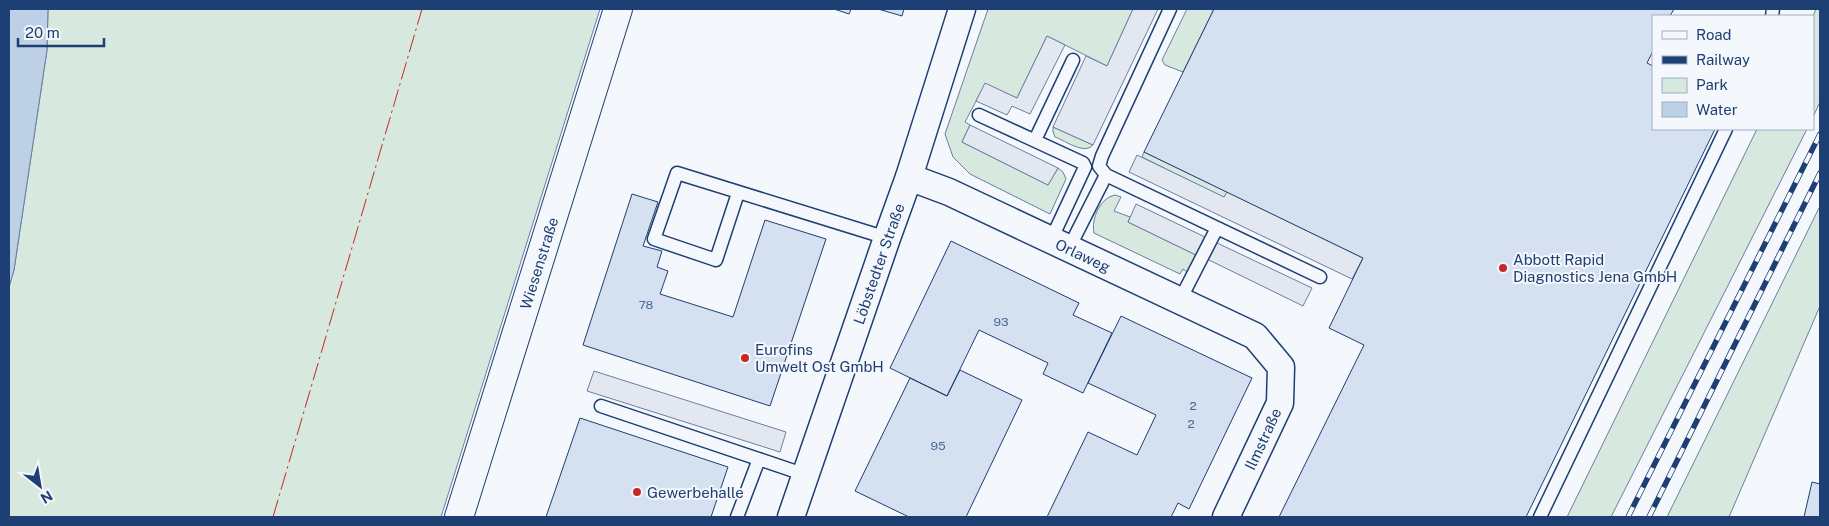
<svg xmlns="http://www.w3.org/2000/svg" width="1829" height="526" viewBox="0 0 1829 526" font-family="'Public Sans',sans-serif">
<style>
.green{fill:#d7e8df;stroke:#687fa3}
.parking{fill:#e3e8f0;stroke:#687fa3}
.water{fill:#bed0e5;stroke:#687fa3}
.building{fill:#d5e0f0;stroke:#1d3f73}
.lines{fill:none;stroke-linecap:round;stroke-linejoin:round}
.service-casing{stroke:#1d3f73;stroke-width:15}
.minor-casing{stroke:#1d3f73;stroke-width:29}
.tertiary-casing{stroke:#1d3f73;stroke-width:30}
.service{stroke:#f4f7fb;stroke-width:12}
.minor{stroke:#f4f7fb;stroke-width:26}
.tertiary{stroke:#f4f7fb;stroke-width:28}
.rail-casing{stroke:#1d3f73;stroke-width:5.5}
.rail{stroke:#f4f7fb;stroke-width:4;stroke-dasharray:11;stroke-linecap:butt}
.power{stroke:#c62828;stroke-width:1;stroke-dasharray:18 4 2.5 4;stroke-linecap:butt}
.poi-dot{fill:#c62828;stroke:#f4f7fb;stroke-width:2}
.labels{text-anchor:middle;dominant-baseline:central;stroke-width:4;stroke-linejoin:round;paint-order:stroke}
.number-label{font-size:12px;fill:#4b6792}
.street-label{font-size:15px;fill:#1d3f73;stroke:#f4f7fb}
.poi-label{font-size:15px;fill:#1d3f73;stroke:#f4f7fb;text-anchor:start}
</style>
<rect width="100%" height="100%" fill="#f4f7fb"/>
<path class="green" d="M 48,9 L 600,9 L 441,517 L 9,517 L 9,287 L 14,270 L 47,50 Z
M 988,9 L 1133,9 L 1107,66 L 1047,36 L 1017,98 L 985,84 L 965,122 L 970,125 L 962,142 L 1048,185 L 1058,168 L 1063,172 L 1066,179 L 1050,214 L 970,174 L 953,157 L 945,134 Z
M 1187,9 L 1214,9 L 1183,72 L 1165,65 L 1162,60 Z
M 1816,9 L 1820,9 L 1820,102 L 1813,117 L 1813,16 Z
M 1053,127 L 1093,145 C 1084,155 1066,141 1055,137 L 1053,132 Z
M 1757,129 L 1807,129 L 1611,517 L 1567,517 Z
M 1144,152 L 1227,192 L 1224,198 L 1142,157 Z
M 1115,195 L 1121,197 L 1114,211 L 1130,217 L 1128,222 L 1196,255 L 1187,272 L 1183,269 L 1180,274 L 1094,233 C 1091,219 1100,198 1115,195 Z
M 1820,206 L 1820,306 L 1729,517 L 1667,517 Z"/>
<path class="parking" d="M 1133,9 L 1158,9 L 1093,145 L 1053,127 L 1086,56 L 1107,66 Z
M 1047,36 L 1065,45 L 1030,114 L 1012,106 L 1007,115 L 976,101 L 985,83 L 1017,98 Z
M 970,125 L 1058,168 L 1048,185 L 962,142 Z
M 1137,155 L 1224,197 L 1227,192 L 1363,258 L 1352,279 L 1129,172 Z
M 1136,204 L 1205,237 L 1196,255 L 1128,222 Z
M 1215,242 L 1312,288 L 1303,306 L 1207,259 Z
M 594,371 L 786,432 L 780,452 L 587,391 Z"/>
<path class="water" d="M 9,9 L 48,9 L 47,50 L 14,270 L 9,287 Z"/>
<path class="building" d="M 834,9 L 851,9 L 849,14 Z
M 878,9 L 904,9 L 902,16 Z
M 1214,9 L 1674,9 L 1670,16 L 1653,16 L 1653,51 L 1647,63 L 1653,66 L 1653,129 L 1715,129 L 1526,517 L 1279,517 L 1364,345 L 1329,328 L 1363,258 L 1144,152 Z
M 632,194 L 658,202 L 643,246 L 662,251 L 657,267 L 668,271 L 660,294 L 733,317 L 765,220 L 826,239 L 770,406 L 583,345 Z
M 951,241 L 1079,303 L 1073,315 L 1112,333 L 1083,393 L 1043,374 L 1048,363 L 979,330 L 947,396 L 890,368 Z
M 1121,316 L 1252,378 L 1189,509 L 1178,503 L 1171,517 L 1047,517 L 1088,432 L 1137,455 L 1156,415 L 1088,383 Z
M 960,370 L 1022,400 L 966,517 L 909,517 L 855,491 L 910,378 L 947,396 Z
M 580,418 L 728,467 L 711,517 L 546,517 Z
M 1812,482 L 1820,484 L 1820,517 L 1804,517 Z"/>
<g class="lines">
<defs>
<path id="service" d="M 1170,9 L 1102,156 L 1099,166 L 1106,175 L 1320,277
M 1772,16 L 1773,9
M 979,115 L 1083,163 L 1085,167 L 1051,240
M 1035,140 L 1073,60
M 738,193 L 716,260 L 654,239 L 677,173 L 887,238
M 1069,248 L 1106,175
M 1180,300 L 1217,228
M 601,406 L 806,475
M 737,517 L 759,459
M 1540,517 L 1726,129"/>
<g id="minor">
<path id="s1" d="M 909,177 L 949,192 L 1255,336 L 1281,367 L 1280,403 L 1226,517"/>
<path id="s2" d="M 791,517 L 887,238 L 909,177 L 962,9"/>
</g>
<g id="tertiary">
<path id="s3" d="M 459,517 L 618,9"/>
</g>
</defs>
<use href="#service" class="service-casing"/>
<use href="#minor" class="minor-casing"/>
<use href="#tertiary" class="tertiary-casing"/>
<use href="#service" class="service"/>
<use href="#minor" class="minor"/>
<use href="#tertiary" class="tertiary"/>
<defs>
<path id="rail" d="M 1628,517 L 1820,134
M 1649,517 L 1820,173"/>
</defs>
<use href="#rail" class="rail-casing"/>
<use href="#rail" class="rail"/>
<path class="power" d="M 273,517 L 422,9"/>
</g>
<g class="poi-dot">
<circle cx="1503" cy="268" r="5"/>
<circle cx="745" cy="358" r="5"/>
<circle cx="637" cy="492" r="5"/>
</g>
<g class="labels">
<g class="number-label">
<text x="646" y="305">78</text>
<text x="1001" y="322">93</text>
<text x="1193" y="406">2</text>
<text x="1191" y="424">2</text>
<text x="938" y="446">95</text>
</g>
<g class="street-label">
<text stroke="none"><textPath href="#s1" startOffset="191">Orlaweg</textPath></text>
<text stroke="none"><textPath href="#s3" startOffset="266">Wiesenstraße</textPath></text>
<text stroke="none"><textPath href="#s2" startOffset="268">Löbstedter Straße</textPath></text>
<text transform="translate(1263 439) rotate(-65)">Ilmstraße</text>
</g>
<g class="poi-label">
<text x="1513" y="259">Abbott Rapid<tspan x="1513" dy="17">Diagnostics Jena GmbH</tspan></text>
<text x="755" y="349">Eurofins<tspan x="755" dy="17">Umwelt Ost GmbH</tspan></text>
<text x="647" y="492">Gewerbehalle</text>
</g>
</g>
<rect width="1829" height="526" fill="none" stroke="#1d3f73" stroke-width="20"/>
<rect x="1652" y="15" width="162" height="115" fill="#f4f7fb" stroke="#9eadc5"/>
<rect x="1662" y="31" width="25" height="8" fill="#f4f7fb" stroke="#9eadc5"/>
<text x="1696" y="40" font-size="15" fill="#1d3f73">Road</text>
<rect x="1662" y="56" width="25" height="8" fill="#1d3f73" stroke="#9eadc5"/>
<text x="1696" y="65" font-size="15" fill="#1d3f73">Railway</text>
<rect x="1662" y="78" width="25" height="15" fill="#d7e8df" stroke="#9eadc5"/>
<text x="1696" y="90" font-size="15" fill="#1d3f73">Park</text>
<rect x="1662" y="102" width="25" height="15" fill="#bed0e5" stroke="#9eadc5"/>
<text x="1696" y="115" font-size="15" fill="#1d3f73">Water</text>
<g transform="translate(40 486) rotate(149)" stroke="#f4f7fb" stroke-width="4" paint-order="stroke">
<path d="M0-4L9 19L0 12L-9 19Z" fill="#1d3f73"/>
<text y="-8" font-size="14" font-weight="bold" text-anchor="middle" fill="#1d3f73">N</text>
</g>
<path d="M18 38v8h86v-8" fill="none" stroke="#1d3f73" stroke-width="2.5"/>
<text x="25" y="38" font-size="15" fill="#1d3f73" stroke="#f4f7fb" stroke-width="4" paint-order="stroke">20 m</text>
</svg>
